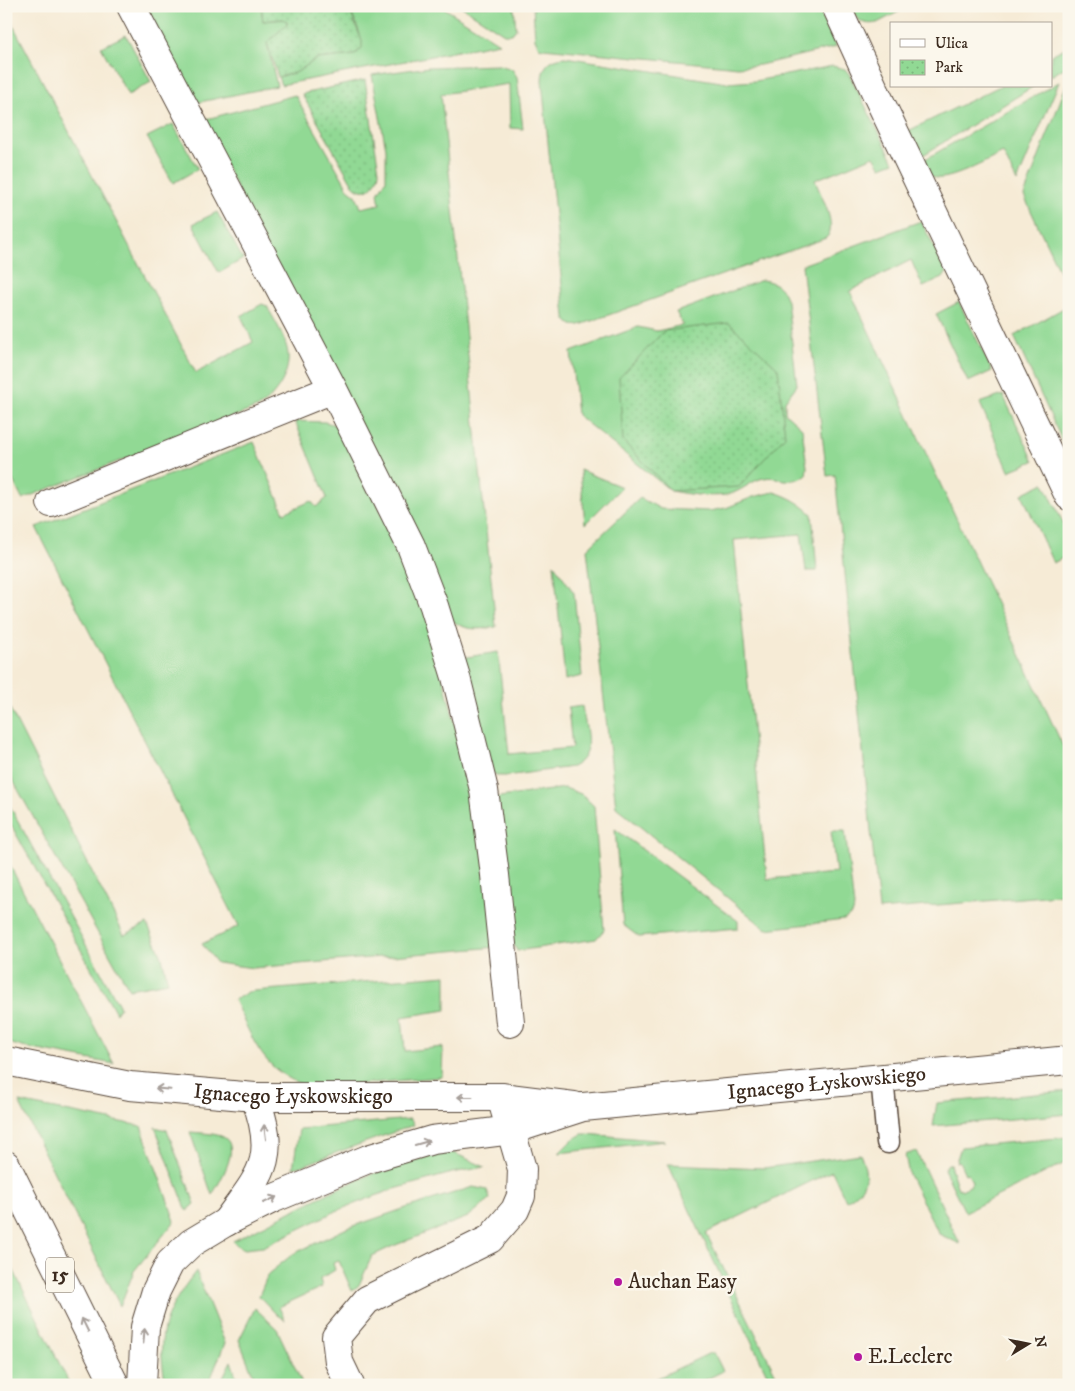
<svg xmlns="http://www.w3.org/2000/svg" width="1075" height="1391" viewBox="0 0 1075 1391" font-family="'IM FELL DW Pica',serif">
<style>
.grass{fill:#91d994;stroke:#668259}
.park{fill:url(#park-dots);stroke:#668259}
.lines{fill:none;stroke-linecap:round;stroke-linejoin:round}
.lane-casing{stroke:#57473a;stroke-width:25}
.street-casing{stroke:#57473a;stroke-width:30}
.secondary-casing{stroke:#57473a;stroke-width:30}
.primary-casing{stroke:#57473a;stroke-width:30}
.lane{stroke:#fff;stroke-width:22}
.street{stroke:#fff;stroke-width:28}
.secondary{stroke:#fff;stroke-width:28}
.primary{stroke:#fff;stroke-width:28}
.oneway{stroke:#a79f9a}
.poi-dot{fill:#b5179e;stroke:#fbf7ec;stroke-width:2}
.labels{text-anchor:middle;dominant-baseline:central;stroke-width:5;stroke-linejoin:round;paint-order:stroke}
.shield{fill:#fbf7ec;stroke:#75685c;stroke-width:1}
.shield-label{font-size:20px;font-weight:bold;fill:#3b2a1e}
.street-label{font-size:21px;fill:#3b2a1e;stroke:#fbf7ec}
.poi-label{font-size:21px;fill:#3b2a1e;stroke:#fbf7ec;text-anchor:start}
</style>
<defs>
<pattern id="park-dots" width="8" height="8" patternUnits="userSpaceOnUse" patternTransform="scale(1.25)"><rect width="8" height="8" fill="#91d994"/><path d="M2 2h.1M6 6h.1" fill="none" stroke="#7eba7f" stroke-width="1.8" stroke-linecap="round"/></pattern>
</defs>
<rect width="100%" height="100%" fill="#fbf7ec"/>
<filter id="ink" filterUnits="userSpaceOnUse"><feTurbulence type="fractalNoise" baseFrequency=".02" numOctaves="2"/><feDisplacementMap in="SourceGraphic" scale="10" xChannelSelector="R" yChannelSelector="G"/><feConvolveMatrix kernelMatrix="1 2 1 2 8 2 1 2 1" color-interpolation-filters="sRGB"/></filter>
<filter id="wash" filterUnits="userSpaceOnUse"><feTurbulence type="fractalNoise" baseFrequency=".0096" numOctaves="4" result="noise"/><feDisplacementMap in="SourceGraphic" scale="20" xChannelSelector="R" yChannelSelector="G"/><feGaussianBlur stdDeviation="1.12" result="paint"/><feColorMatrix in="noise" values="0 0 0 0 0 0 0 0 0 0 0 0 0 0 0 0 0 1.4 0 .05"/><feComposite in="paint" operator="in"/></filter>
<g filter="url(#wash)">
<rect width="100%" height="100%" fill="#f6ebd6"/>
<path class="grass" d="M 145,6 L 261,6 L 263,21 L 286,19 L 287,24 L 267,43 L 277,86 L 195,103 Z
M 348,6 L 441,6 L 499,43 L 281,85 L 278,77 L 297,72 L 316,59 L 354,55 C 371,47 353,19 348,6 Z
M 461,6 L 514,6 L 516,29 L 512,34 L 504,34 Z
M 533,6 L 817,6 L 836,47 L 760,65 L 738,67 L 543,48 L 539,47 L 535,39 Z
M 850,6 L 910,6 L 877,23 C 862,26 856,19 850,6 Z
M 6,12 L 196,373 L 253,342 L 241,316 L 262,304 L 267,306 C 273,318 282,331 286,345 C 294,368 279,392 261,406 L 22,499 L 6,466 Z
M 126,35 L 151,82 L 128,95 L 101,47 Z
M 1069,46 L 1069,65 L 1051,76 L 1051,55 Z
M 565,57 L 727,83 L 755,81 L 833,66 L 845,69 L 849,74 L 894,162 L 881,167 L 874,156 L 815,180 C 820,195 839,226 826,238 L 583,324 C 574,327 569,326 565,317 L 542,81 C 542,66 550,58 565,57 Z
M 499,65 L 512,69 L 517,77 L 523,129 L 510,128 L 509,84 L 441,94 L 496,627 C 477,630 463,631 448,617 L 203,120 L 295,95 L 349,190 L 356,195 L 361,208 L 380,204 L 378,193 L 386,180 L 386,149 L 372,75 L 429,67 Z
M 1069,78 L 1069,292 L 1024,196 Z
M 1059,82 L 1017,182 L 1003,153 C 990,159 946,184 933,177 C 928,174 925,166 922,161 Z
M 1000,86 L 1034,86 L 920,157 L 906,132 Z
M 173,124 L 198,169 L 173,183 L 147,137 Z
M 217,212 L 243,259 L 219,273 L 193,224 Z
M 921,221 L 947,272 L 943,278 L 923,287 L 911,260 L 850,291 L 1069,759 L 1069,894 L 879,910 L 835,475 L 827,476 L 802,265 Z
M 762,280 C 776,282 783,288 787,301 L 797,385 L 785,401 L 785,413 L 802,428 L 807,467 L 806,476 C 784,486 781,475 764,478 C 753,480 744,489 733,493 C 719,499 686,494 671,491 L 577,415 L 571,352 L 638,327 L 657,331 L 683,325 L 676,312 Z
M 959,302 L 992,371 L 968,382 L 936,314 Z
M 1069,305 L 1069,456 L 1014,336 Z
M 1003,395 L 1034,461 L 1009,471 L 980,403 Z
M 295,421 L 325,422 L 339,426 L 348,437 L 426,612 L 482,828 L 497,947 L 253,968 L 217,963 L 202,944 L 239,926 L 36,527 L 254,442 L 284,513 L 311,501 L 316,507 L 327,498 Z
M 580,470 L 622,487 L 585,524 Z
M 1044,483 L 1069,535 L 1069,555 L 1053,563 L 1022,494 Z
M 774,492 C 790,497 800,503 812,514 L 817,571 L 806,571 L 801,534 L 734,540 L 767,879 L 836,873 L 831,831 L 845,831 L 854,907 L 853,913 L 844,920 L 766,929 L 616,807 L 587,549 L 640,498 L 661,509 L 709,511 L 726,508 L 753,497 Z
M 554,564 L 574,593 L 582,676 L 565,680 Z
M 498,652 L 509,754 L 572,748 L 568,708 L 582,706 C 585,728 597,755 572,767 L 506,776 L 499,776 L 492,773 L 461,658 Z
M 6,701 L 124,935 L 147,924 L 161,954 L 168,982 L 129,989 L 6,768 Z
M 565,788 L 581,794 L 594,806 L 604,930 L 596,939 L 517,951 L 510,937 L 493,798 Z
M 6,799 L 120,1007 L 116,1013 L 6,816 Z
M 615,829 L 738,921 L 738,928 L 639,937 L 623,925 Z
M 6,858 L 114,1064 L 22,1047 L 6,1042 Z
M 446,975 L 446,1010 L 402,1017 L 405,1051 L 443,1047 L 442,1077 L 310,1088 C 261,1070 255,1043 234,1000 L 248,992 L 254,991 Z
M 1069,1091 L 1069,1114 L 933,1126 L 937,1103 Z
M 19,1102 L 141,1126 L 175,1221 L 134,1271 L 120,1306 Z
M 410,1119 L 414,1125 L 338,1152 L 302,1166 L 293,1168 L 299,1129 Z
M 155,1127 L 167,1130 L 195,1204 L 187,1211 Z
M 190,1132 C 199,1133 212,1133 221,1136 C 244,1144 219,1183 212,1195 Z
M 582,1134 L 587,1134 L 665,1141 L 559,1153 L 572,1140 Z
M 1069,1137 L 1069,1161 L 965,1212 L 944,1169 L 948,1164 L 951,1164 L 950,1165 L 958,1189 L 960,1188 L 961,1190 L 970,1186 L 972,1182 L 968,1173 L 965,1174 L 959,1161 L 956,1162 L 961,1147 Z
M 916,1151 L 960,1244 L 939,1234 L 909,1175 L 905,1155 Z
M 444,1153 L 454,1153 L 485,1167 L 452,1173 L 391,1190 L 336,1211 L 263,1247 L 245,1249 L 239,1247 L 233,1241 C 277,1219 321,1195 367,1176 C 392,1166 418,1159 444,1153 Z
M 860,1154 C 870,1176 867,1189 846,1201 L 832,1171 L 706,1233 L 781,1385 L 772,1385 L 668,1164 L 764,1168 Z
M 473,1187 L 487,1190 L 490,1199 L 468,1217 L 393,1246 L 372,1256 L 359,1285 L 352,1291 L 339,1261 L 333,1263 L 335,1270 L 320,1279 L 322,1287 L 279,1307 L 285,1320 L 277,1315 L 259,1296 L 268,1274 L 293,1254 L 345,1229 L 406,1208 Z
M 6,1255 L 70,1385 L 6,1385 Z
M 196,1271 L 225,1343 L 208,1385 L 166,1385 C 155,1332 165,1312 196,1271 Z
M 255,1308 L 277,1329 L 303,1385 L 257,1385 L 239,1340 Z
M 710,1353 L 714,1353 L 723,1371 L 695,1385 L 643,1385 Z
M 231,1361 L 239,1385 L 219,1385 Z"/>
<path class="park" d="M 261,6 L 348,6 L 362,41 L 362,48 L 354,55 L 316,59 L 297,72 L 278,77 L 267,43 L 287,24 L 287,21 L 282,19 L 263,21 Z
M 365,80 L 379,171 C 378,185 365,198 353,185 L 302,94 Z
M 729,323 L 778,368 L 785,436 L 739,487 L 671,491 L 623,441 L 619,378 L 664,331 Z"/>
</g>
<g filter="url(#ink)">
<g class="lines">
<defs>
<path id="lane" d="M 882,1077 L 888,1142"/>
<path id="street" d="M 836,6 L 875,91 L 1069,496
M 333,389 L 411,546 L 434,606 L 456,677 L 484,790 L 495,875 L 510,1023
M 51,503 L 333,389 L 131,6
M 226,1222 C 262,1173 278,1159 255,1097
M 350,1385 L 339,1362 L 336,1337 L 367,1300 L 490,1239 L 515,1210 L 521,1196 L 522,1169 L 501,1097"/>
<g id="secondary">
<path id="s1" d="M 6,1061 L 130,1086 L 255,1097 L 501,1097 L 574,1106"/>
<path id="s2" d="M 142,1385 L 145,1327 L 156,1291 L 170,1263 L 191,1243 L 226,1222 L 272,1199 L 368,1159 L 432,1140 L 512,1130 L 583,1107 L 1069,1060"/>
</g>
<path id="primary" d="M 6,1165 L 115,1385"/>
</defs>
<use href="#lane" class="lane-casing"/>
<use href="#street" class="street-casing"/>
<use href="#secondary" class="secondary-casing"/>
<use href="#primary" class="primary-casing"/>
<use href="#lane" class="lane"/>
<use href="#street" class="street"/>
<use href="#secondary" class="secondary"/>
<use href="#primary" class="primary"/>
</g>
<defs><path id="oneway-shaft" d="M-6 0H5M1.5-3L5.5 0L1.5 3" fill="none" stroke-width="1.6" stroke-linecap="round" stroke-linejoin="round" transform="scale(1.25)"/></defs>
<g class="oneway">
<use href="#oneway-shaft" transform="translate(163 1089) rotate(-175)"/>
<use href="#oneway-shaft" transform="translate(465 1097) rotate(-180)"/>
<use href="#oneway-shaft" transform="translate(265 1132) rotate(-98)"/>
<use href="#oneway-shaft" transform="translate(422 1143) rotate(-16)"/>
<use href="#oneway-shaft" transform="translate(270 1200) rotate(-25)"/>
<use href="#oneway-shaft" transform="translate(85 1325) rotate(-116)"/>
<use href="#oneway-shaft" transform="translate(144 1336) rotate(-85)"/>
</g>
</g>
<g class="poi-dot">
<circle cx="618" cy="1282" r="5"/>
<circle cx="858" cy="1357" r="5"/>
</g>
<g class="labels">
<rect class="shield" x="46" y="1257.5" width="28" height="35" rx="4"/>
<g class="shield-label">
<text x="60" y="1275">15</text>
</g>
<g class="street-label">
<text stroke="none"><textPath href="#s2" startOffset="819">Ignacego Łyskowskiego</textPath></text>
<text stroke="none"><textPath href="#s1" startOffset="290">Ignacego Łyskowskiego</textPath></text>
</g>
<g class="poi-label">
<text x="628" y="1282">Auchan Easy</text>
<text x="868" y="1357">E.Leclerc</text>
</g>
</g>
<rect width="1075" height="1391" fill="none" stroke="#fbf7ec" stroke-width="25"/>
<rect x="890" y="22" width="162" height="65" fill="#fbf7ec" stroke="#aea59a"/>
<rect x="900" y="39" width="25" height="8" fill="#ffffff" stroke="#aea59a"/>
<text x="935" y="48" font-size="15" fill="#3b2a1e">Ulica</text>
<rect x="900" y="60" width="25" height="15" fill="url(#park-dots)" stroke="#aea59a"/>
<text x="935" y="72" font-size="15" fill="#3b2a1e">Park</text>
<g transform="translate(1028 1344) rotate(80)" stroke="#fbf7ec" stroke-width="4" paint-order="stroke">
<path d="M0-4L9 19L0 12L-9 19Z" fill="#3b2a1e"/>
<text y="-8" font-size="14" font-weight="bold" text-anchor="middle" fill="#3b2a1e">N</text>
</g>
</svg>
